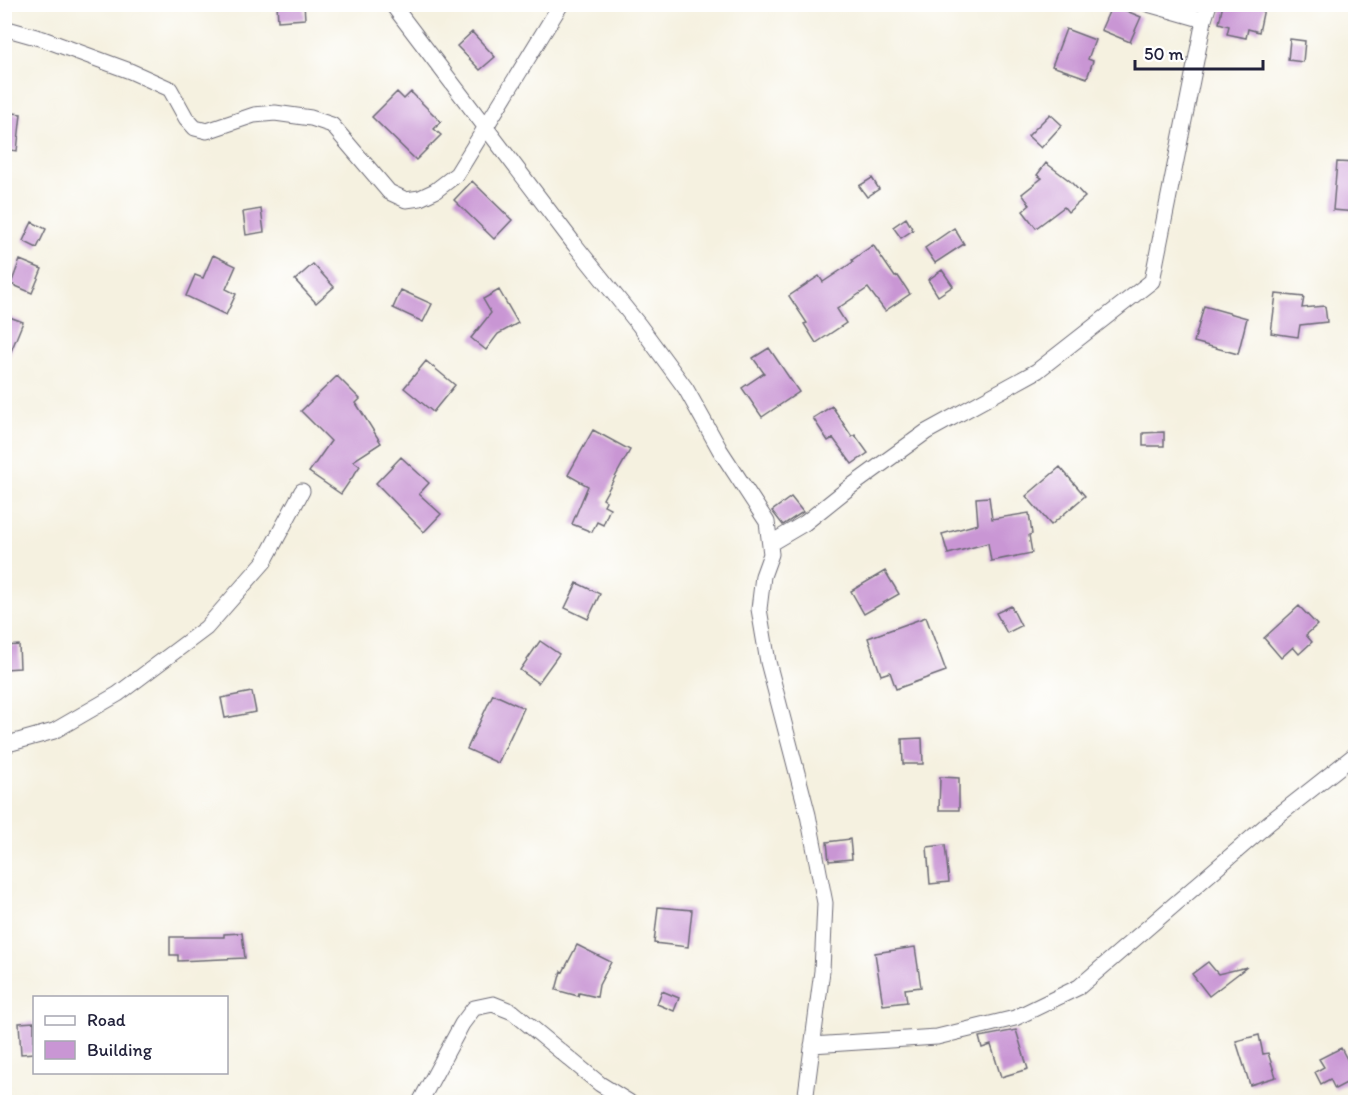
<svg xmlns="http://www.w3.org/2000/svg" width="1360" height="1107" viewBox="0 0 1360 1107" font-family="Itim,sans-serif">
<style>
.building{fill:#c996d4}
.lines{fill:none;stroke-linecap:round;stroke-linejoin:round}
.street-casing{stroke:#6c6a75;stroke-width:17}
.street{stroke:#fff;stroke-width:15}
</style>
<rect width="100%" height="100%" fill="#fff"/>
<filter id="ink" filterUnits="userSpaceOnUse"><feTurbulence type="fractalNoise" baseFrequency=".0167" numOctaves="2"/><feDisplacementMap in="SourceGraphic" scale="12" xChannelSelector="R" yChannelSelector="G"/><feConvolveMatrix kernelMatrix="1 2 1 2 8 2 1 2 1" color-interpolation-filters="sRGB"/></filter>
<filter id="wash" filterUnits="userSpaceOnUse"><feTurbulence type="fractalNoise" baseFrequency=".008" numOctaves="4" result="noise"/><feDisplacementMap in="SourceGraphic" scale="24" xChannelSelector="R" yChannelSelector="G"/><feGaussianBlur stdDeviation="1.35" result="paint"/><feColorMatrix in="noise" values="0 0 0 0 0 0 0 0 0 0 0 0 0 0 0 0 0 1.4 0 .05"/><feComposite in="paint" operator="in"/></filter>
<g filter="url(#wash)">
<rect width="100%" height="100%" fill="#f5f1e0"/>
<g id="blocks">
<path class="building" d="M 277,4 L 304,4 L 305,19 L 278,21 Z
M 1223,4 L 1265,4 L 1259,32 L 1248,29 L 1246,38 L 1227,34 L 1229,26 L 1219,23 Z
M 1112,5 L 1141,17 L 1130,42 L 1101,30 Z
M 1066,29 L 1095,40 L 1088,59 L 1093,61 L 1087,78 L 1052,66 Z
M 472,32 L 495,57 L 480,70 L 457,46 Z
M 1290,39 L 1305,41 L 1303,62 L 1288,60 Z
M 397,92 L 404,99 L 411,92 L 441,122 L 434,129 L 441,135 L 416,160 L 372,117 Z
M 4,112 L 21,114 L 17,151 L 4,149 Z
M 1050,114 L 1062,125 L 1041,148 L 1028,136 Z
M 1337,162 L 1356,163 L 1356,212 L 1333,210 Z
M 1046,163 L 1070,181 L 1085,197 L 1068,212 L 1064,207 L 1036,228 L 1023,211 L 1030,205 L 1022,194 L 1042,178 L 1037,175 Z
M 872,178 L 879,189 L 867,197 L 859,186 Z
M 472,181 L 512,220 L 494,239 L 454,200 Z
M 261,209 L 264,232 L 246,235 L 243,212 Z
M 906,218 L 913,230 L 901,238 L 893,227 Z
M 32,222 L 46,229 L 37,248 L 23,241 Z
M 954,228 L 964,244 L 935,263 L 925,248 Z
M 873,245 L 895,277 L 898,276 L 910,294 L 885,311 L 868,288 L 837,309 L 846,323 L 816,343 L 804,324 L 807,323 L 789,296 L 819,276 L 823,282 L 853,262 L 852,260 Z
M 213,255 L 236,266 L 226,289 L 236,294 L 226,315 L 186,296 L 195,275 L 203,278 Z
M 20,260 L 42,269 L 32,293 L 11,284 Z
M 313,264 L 334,287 L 316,303 L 295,280 Z
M 942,270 L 953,286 L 938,296 L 928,280 Z
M 401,290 L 432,304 L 423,322 L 393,308 Z
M 499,290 L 518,323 L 498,334 L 486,350 L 471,338 L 491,313 L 483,299 Z
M 1276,294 L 1304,297 L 1302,308 L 1325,306 L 1327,322 L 1300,325 L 1298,337 L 1271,333 Z
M 1204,306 L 1247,318 L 1238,354 L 1194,342 Z
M 4,315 L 23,322 L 5,366 L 4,366 Z
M 769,348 L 799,392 L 762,417 L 742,388 L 764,373 L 753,358 Z
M 426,361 L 455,385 L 433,412 L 404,388 Z
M 337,376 L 360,399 L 356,403 L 381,443 L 353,461 L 360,466 L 341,494 L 309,472 L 331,441 L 301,411 Z
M 832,406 L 852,437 L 855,435 L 868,453 L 852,464 L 833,438 L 828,441 L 813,418 Z
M 593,430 L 630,450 L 603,499 L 606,501 L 604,505 L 610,508 L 603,525 L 597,522 L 592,532 L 572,524 L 588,486 L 568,475 Z
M 1164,432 L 1164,446 L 1143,446 L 1143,433 Z
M 401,457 L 429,483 L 419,494 L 441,514 L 424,532 L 376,483 Z
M 1060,467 L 1085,496 L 1051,525 L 1026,496 Z
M 791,497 L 803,512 L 783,525 L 772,511 Z
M 989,497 L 992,519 L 1029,513 L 1032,534 L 1029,535 L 1032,553 L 991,561 L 988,543 L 948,554 L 942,534 L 978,524 L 976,498 Z
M 885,571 L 899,594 L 864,614 L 851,591 Z
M 577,583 L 600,594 L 588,619 L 565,608 Z
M 1011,606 L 1021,626 L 1007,633 L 996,613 Z
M 1299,606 L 1317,625 L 1306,635 L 1312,642 L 1299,654 L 1293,647 L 1281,658 L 1264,638 Z
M 926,617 L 946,671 L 896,689 L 890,672 L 881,675 L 868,638 Z
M 540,641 L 559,654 L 538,683 L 520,670 Z
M 19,645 L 20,668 L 4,669 L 4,646 Z
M 252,692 L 256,712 L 225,718 L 221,698 Z
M 493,694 L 524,708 L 498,763 L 467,749 Z
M 922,738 L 923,764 L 903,764 L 902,739 Z
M 940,777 L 959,778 L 959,810 L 939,810 Z
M 850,839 L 852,859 L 829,861 L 827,842 Z
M 945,845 L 949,882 L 930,884 L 927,847 Z
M 658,907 L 692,910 L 688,947 L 654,943 Z
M 242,933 L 245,958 L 178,961 L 178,955 L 170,955 L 170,937 L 224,937 L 224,934 Z
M 577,945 L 611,962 L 599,985 L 597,997 L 579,993 L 578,996 L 556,990 L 561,971 L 563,972 Z
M 915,947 L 921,987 L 905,989 L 907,1002 L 883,1005 L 875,953 Z
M 1208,962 L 1218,974 L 1247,967 L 1209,996 L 1192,974 Z
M 662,991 L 679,998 L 674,1011 L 657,1004 Z
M 34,1022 L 34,1053 L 21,1054 L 19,1023 Z
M 1016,1030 L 1028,1069 L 1001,1077 L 991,1045 L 982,1048 L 979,1037 Z
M 1259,1035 L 1263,1054 L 1268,1053 L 1276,1077 L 1250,1085 L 1236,1041 Z
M 1341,1048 L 1348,1061 L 1356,1057 L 1356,1078 L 1335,1089 L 1330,1079 L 1321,1084 L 1315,1072 L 1324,1067 L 1319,1059 Z"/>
</g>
</g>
<g filter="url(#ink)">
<use href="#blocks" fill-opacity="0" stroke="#6c6a75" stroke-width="1.5"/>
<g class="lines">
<defs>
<path id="street" d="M 392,4 L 575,245 L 639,325 L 686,389 L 720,450 L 767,522 L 771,554 L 763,576 L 759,609 L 768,662 L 808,815 L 825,903 L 822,971 L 805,1102
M 1148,4 L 1204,20
M 4,28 L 43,39 L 130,71 L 170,89 L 186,118 L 195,128 L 207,131 L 254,115 L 275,113 L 311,118 L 332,125 L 389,192 L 406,200 L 420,198 L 435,191 L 457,174 L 561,4
M 771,543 L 805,523 L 850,487 L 926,432 L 1037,371 L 1152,281 L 1204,20 L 1209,4
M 4,745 L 54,731 L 118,694 L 206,628 L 264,562 L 302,491
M 812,1045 L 937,1037 L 1015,1018 L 1079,987 L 1270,822 L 1356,754
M 420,1102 L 462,1024 L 474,1008 L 493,1004 L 513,1012 L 600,1084 L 629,1102"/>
</defs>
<use href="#street" class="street-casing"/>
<use href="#street" class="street"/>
</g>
</g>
<rect width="1360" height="1107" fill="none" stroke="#fff" stroke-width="24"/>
<rect x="33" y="996" width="195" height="78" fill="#ffffff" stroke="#a7a7b1" stroke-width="1.5"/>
<rect x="45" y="1016" width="30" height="9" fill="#ffffff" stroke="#a7a7b1" stroke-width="1.5"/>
<text x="87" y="1026" font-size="18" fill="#22223b">Road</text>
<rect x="45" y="1041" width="30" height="18" fill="#c996d4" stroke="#a7a7b1" stroke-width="1.5"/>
<text x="87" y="1056" font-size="18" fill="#22223b">Building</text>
<path d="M1135 60v9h128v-9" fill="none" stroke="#22223b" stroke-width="3"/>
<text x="1144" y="60" font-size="18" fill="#22223b" stroke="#ffffff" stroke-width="4.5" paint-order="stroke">50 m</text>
</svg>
